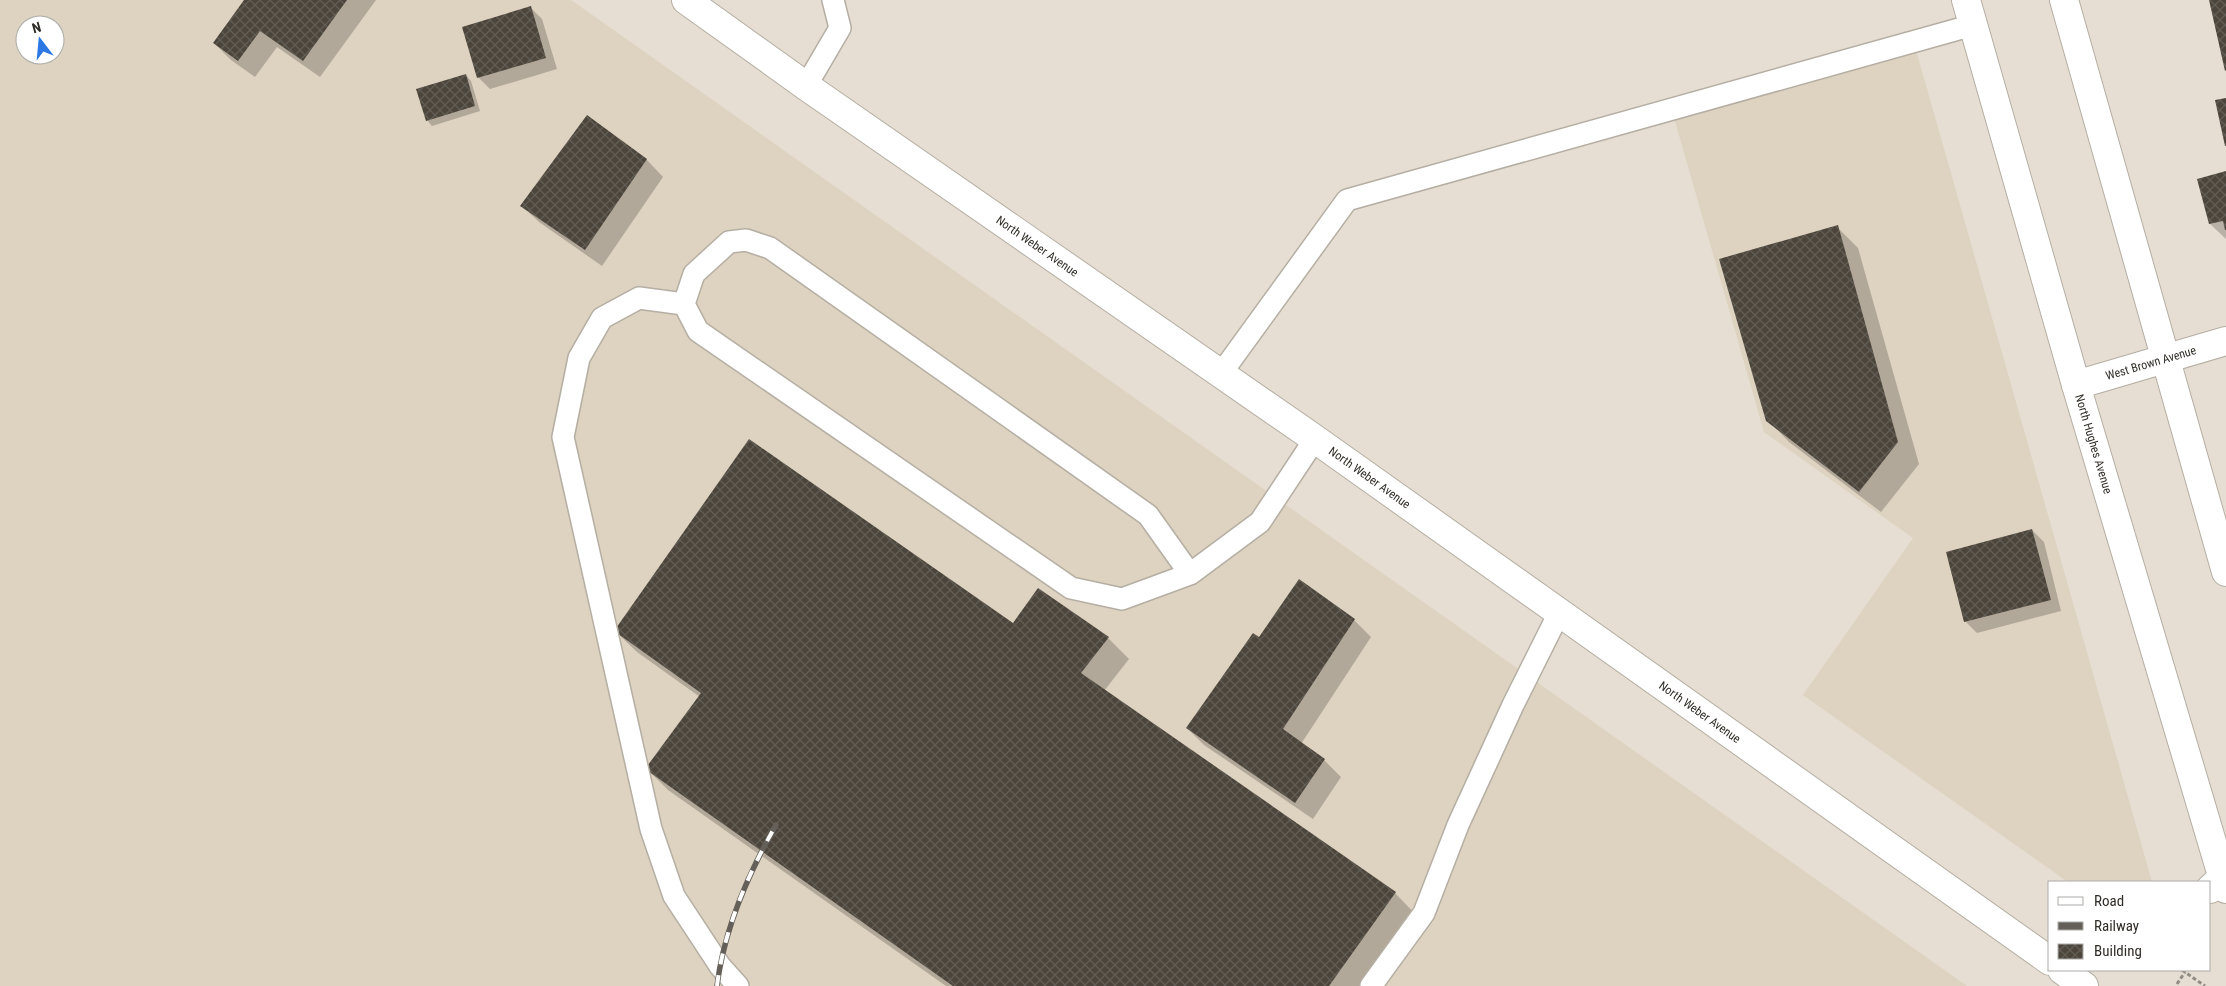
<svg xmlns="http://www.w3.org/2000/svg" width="2226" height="986" viewBox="0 0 2226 986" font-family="'Roboto Condensed',sans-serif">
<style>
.built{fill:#ded2c0;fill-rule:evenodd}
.shadow{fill:#0003}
.building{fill:url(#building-cross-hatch)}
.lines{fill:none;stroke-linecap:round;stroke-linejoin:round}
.service-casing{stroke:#b5aea3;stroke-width:24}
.minor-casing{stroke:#b5aea3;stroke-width:30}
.tertiary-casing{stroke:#b5aea3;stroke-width:30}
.secondary-casing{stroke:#b5aea3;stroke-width:30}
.path{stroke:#928c84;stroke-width:3;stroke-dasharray:4 2.5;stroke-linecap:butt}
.service{stroke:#fff;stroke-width:21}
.minor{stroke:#fff;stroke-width:28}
.tertiary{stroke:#fff;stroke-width:28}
.secondary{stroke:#fff;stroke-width:28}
.rail-casing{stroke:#646059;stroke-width:5.5}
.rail{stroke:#fff;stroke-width:4;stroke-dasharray:11;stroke-linecap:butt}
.labels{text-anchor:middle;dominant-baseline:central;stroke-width:5;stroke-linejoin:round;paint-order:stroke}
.street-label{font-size:12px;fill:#302d28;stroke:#fff}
</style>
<defs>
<pattern id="building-cross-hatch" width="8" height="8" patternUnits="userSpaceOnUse" patternTransform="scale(1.25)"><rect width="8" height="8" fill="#4b453b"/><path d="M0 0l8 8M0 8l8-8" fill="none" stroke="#635e55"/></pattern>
</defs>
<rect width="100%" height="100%" fill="#e6ded2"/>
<path class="built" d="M 0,0 L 571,0 L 1967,986 L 0,986 ZM 25,25 L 55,25 L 55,55 L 25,55 Z
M 1914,43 L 2075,610 L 2152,882 L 2068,882 L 1803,695 L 1913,538 L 1764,432 L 1673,114 Z"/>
<path class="shadow" d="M 245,0 L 376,0 L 320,77 L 277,47 L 255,77 L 231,60 L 214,43 Z
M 531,8 L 542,19 L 557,69 L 490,89 L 478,77 Z
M 466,75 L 471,81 L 480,111 L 432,126 L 427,120 Z
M 587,117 L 647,160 L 663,177 L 602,266 L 539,222 L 522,206 Z
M 2226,172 L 2226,239 L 2210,224 L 2198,180 Z
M 1837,227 L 1858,248 L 1919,464 L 1881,512 L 1789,442 L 1768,420 Z
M 2032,530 L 2044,542 L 2061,611 L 1977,633 L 1965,621 Z
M 1354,620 L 1371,637 L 1301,744 L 1324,760 L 1341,777 L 1313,819 L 1204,745 L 1187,728 L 1259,639 Z
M 1014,625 L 1108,638 L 1129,659 L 1104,691 L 1395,893 L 1416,915 L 1365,986 L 946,986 L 668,790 L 647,769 L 700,697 L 637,652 L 615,631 Z"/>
<path class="building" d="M 244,0 L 347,0 L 303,61 L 260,31 L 238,61 L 213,43 Z
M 2209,0 L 2226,0 L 2226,70 L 2225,71 Z
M 531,6 L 546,58 L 477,78 L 462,27 Z
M 466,74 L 475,106 L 426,121 L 416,89 Z
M 2226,98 L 2226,146 L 2225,146 L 2215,100 Z
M 587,115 L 647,159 L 585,250 L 520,206 Z
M 2226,171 L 2226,230 L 2225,230 L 2223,221 L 2209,224 L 2197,179 Z
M 1838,225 L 1898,442 L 1859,492 L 1766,421 L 1719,259 Z
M 749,439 L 1013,623 L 1038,588 L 1109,637 L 1081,673 L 1396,892 L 1329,986 L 953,986 L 645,769 L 701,693 L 614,631 Z
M 2032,529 L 2051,600 L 1964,622 L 1946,552 Z
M 1299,579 L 1355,619 L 1283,729 L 1325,759 L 1295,803 L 1186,728 L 1253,633 L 1259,637 Z"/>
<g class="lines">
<defs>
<path id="service" d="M 806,86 L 840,28 L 833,0
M 684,304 L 639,298 L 602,318 L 579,358 L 563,437 L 651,829 L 674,896 L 720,966 L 738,986
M 1220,375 L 1347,200 L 1973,25
M 1190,574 L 1148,515 L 770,248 L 746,240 L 729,242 L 694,274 L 684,304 L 698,331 L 1071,588 L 1122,599 L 1190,574 L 1260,522 L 1315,439
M 1371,986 L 1424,913 L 1458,825 L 1513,705 L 1559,613"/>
<g id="minor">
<path d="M 2064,0 L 2226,572"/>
<path id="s1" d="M 2076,385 L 2226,341"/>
</g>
<g id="tertiary">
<path id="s2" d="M 1966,0 L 2076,385 L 2226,889"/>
</g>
<g id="secondary">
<path id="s3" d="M 686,0 L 806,86 L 1315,439 L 2050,961"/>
<path d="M 2210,889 L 2223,877"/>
<path d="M 2062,970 L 2084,986"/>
</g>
</defs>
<use href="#service" class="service-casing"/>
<use href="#minor" class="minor-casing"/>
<use href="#tertiary" class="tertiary-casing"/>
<use href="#secondary" class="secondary-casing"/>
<path class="path" d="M 2182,970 L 2205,986
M 2177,984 L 2185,972"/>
<use href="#service" class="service"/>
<use href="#minor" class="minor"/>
<use href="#tertiary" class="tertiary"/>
<use href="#secondary" class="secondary"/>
<defs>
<path id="rail" d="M 717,986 C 724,929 748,874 776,825"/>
</defs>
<use href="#rail" class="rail-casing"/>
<use href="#rail" class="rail"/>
</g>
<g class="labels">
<g class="street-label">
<text stroke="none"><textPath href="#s3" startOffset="429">North Weber Avenue</textPath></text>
<text stroke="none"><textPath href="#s1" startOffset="78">West Brown Avenue</textPath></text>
<text stroke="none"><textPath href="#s2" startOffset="462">North Hughes Avenue</textPath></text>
<text stroke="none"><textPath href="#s3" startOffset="834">North Weber Avenue</textPath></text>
<text stroke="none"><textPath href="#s3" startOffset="1239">North Weber Avenue</textPath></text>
</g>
</g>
<rect x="2048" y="881" width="162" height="90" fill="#ffffff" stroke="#acaba9"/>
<rect x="2058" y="897" width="25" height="8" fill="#ffffff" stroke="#acaba9"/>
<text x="2094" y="906" font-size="15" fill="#302d28">Road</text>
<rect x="2058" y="922" width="25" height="8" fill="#646059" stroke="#acaba9"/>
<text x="2094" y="931" font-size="15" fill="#302d28">Railway</text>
<rect x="2058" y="944" width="25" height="15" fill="url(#building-cross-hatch)" stroke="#acaba9"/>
<text x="2094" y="956" font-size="15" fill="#302d28">Building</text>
<g transform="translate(40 40) rotate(344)"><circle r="24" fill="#ffffff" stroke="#acaba9"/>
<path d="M0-4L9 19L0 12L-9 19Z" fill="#2b78e4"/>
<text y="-8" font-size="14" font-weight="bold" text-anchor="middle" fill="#302d28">N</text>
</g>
</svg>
